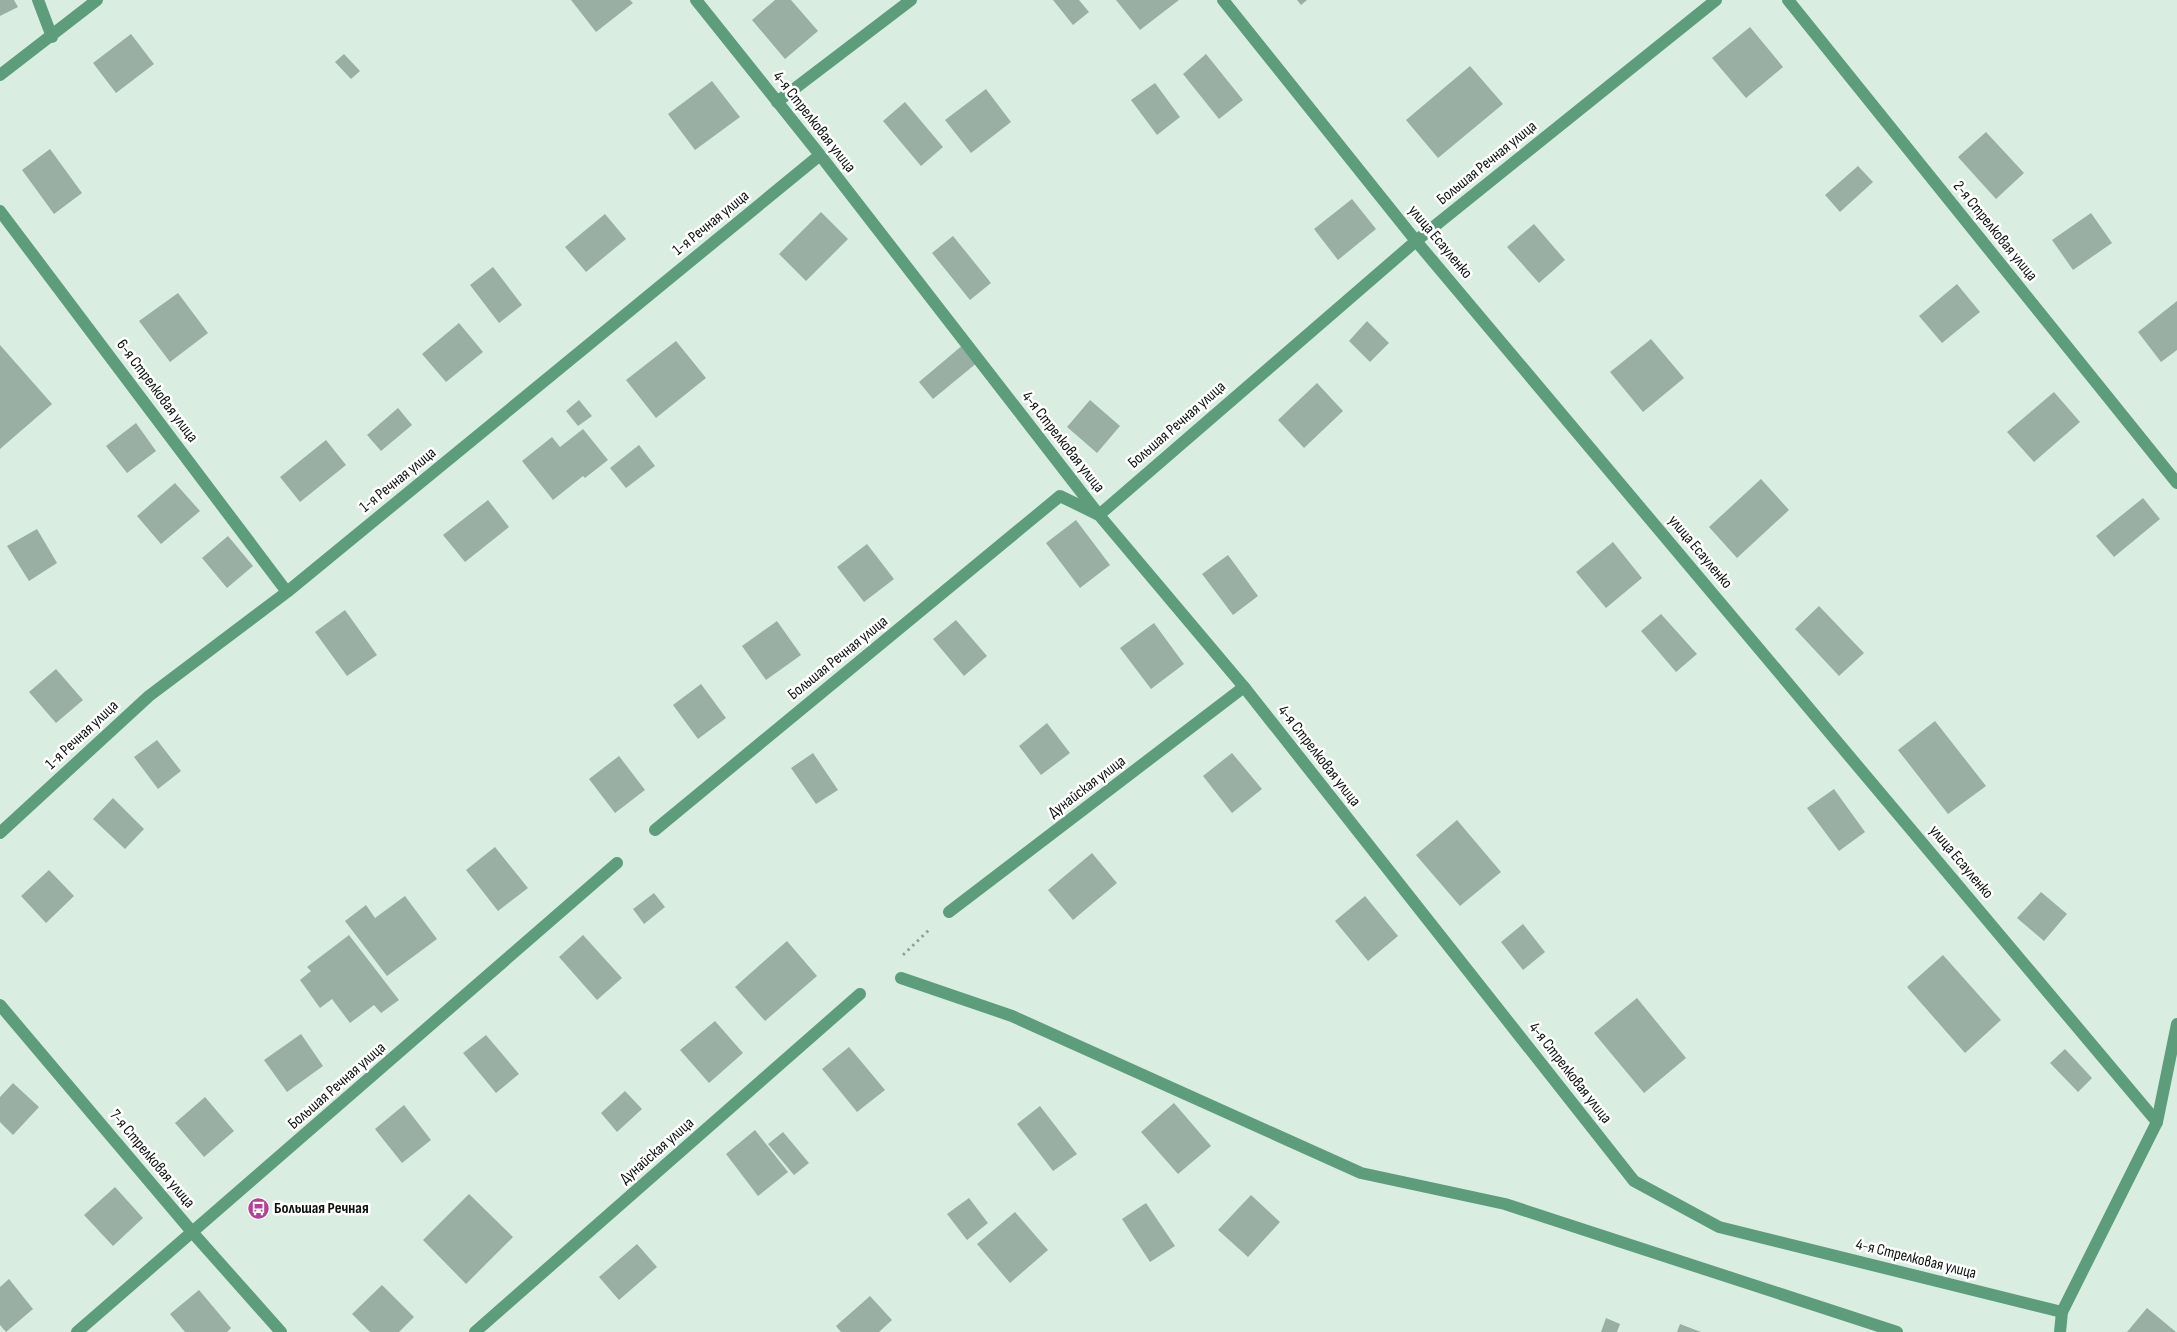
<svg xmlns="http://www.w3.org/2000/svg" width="2177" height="1332" viewBox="0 0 2177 1332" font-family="'Sofia Sans Condensed',sans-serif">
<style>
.building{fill:#9aafa3}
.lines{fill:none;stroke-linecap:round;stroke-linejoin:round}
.path{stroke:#91a297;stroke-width:3;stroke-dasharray:2.5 4;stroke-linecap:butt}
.service{stroke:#5d9d7b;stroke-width:12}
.minor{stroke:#5d9d7b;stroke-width:12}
.labels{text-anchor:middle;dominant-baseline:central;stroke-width:5;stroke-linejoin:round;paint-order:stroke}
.street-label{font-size:16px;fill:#0b130e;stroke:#fff}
.poi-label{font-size:16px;font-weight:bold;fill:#0b130e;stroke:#fff;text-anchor:start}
</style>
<rect width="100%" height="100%" fill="#d9eee1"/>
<path class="building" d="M 0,0 L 14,0 L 18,7 L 0,16 Z
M 571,0 L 630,0 L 633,3 L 596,32 Z
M 775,0 L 791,0 L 818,31 L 785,59 L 752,20 Z
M 1053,0 L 1079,0 L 1089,12 L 1073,25 Z
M 1116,0 L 1179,0 L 1140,30 Z
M 1297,0 L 1307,0 L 1301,5 Z
M 1750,27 L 1783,67 L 1746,98 L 1712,58 Z
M 131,34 L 154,64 L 116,93 L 93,63 Z
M 344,54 L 360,71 L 351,79 L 335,62 Z
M 1206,54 L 1243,100 L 1219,119 L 1183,74 Z
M 1470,66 L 1503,104 L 1438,158 L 1406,120 Z
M 712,81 L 740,117 L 695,150 L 668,114 Z
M 1155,83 L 1180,117 L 1157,135 L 1131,100 Z
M 986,89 L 1011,122 L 971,153 L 945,120 Z
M 905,102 L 943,147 L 921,166 L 883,121 Z
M 1986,132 L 2024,173 L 1996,199 L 1958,157 Z
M 50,149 L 82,193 L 54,214 L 22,170 Z
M 1858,166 L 1873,182 L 1840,212 L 1825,195 Z
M 1352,199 L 1376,229 L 1338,260 L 1314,229 Z
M 821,212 L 848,239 L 806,281 L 779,254 Z
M 2091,213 L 2112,243 L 2073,270 L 2052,240 Z
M 605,214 L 626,239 L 586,272 L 565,247 Z
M 1534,224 L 1565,260 L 1539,283 L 1507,247 Z
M 953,236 L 991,283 L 970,300 L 932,253 Z
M 493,267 L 522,305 L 499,323 L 470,285 Z
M 1957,284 L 1980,312 L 1942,343 L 1919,316 Z
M 178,293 L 208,333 L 170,362 L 139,321 Z
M 2177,301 L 2177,350 L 2161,362 L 2138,332 Z
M 1367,321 L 1389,343 L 1370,362 L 1349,341 Z
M 459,323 L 483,352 L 446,382 L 422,354 Z
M 1651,339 L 1684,378 L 1643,412 L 1610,372 Z
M 676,341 L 706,378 L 656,418 L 626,380 Z
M 964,344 L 978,362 L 933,399 L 919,382 Z
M 0,345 L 52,404 L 0,449 Z
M 1317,383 L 1343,411 L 1304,448 L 1278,420 Z
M 2054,392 L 2080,422 L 2034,462 L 2007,432 Z
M 579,400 L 592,416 L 578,426 L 566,411 Z
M 1090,400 L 1120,426 L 1097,453 L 1067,427 Z
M 398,408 L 412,425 L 381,451 L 367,435 Z
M 136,423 L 156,451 L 127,473 L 106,446 Z
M 583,429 L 608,460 L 585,478 L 583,476 L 553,500 L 522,461 L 552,437 L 560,447 Z
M 326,440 L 346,465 L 300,502 L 280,477 Z
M 639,445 L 655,466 L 626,488 L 610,468 Z
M 1761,479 L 1789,510 L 1737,558 L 1709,527 Z
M 175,483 L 200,511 L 161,544 L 137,516 Z
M 2143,498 L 2160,519 L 2114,557 L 2096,536 Z
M 488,500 L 509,527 L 465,562 L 443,535 Z
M 1076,520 L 1110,565 L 1080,588 L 1046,543 Z
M 37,529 L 57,563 L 29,581 L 7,546 Z
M 228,536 L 253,566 L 227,588 L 202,558 Z
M 1613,542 L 1642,578 L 1606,608 L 1576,572 Z
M 867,544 L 894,579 L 864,602 L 837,567 Z
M 1228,555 L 1258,596 L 1233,615 L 1202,574 Z
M 1819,606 L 1864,653 L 1839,676 L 1795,629 Z
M 345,610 L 377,655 L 347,676 L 315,632 Z
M 1661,614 L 1697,654 L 1676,672 L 1641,631 Z
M 956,620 L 987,656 L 964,676 L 933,639 Z
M 777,621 L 801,655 L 766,680 L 742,646 Z
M 1154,623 L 1184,664 L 1151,689 L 1120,648 Z
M 56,669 L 83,700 L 56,723 L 29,692 Z
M 701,684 L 726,718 L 698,739 L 673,705 Z
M 1935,721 L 1986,786 L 1948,814 L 1898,750 Z
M 1047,723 L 1070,753 L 1041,775 L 1019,746 Z
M 157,740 L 181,771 L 158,789 L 134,757 Z
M 813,753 L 838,790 L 816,804 L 791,768 Z
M 1232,753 L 1262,789 L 1232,813 L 1203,776 Z
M 619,756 L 645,790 L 615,813 L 589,779 Z
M 1834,789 L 1865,832 L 1839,851 L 1807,808 Z
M 113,798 L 144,829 L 125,849 L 93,819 Z
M 1457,820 L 1501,872 L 1460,906 L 1416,855 Z
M 495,847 L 528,888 L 498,911 L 466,870 Z
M 1092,853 L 1117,883 L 1073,920 L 1048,890 Z
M 49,870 L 74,896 L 46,923 L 21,896 Z
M 2041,892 L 2067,914 L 2044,941 L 2017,918 Z
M 654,893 L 665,907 L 644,924 L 633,909 Z
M 405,896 L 437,939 L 387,976 L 345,921 L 366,905 L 375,918 Z
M 1365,896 L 1398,936 L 1368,961 L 1335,921 Z
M 1523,924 L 1545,952 L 1523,970 L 1501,942 Z
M 349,935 L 399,1000 L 381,1013 L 374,1005 L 350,1023 L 332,999 L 320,1008 L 300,980 L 311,971 L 307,967 Z
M 583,935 L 622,978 L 597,1000 L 559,957 Z
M 787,941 L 817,976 L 765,1021 L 735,987 Z
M 1943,955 L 2001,1020 L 1965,1053 L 1907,987 Z
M 1637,998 L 1686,1058 L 1644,1093 L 1594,1033 Z
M 715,1021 L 743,1053 L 709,1083 L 680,1050 Z
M 301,1034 L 323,1066 L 287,1092 L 264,1060 Z
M 486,1035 L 519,1074 L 496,1093 L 463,1053 Z
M 849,1047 L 885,1090 L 857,1112 L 822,1069 Z
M 2065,1049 L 2092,1078 L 2078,1092 L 2050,1063 Z
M 13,1083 L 39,1107 L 13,1135 L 0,1122 L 0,1097 Z
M 625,1091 L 642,1109 L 617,1132 L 601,1113 Z
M 205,1097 L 234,1131 L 204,1157 L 175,1123 Z
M 1174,1103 L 1211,1146 L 1178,1174 L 1141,1132 Z
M 404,1105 L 431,1140 L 402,1163 L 375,1129 Z
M 1040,1106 L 1077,1154 L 1053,1171 L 1017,1124 Z
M 755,1130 L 788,1172 L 758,1196 L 726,1154 Z
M 783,1132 L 809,1163 L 794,1175 L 768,1144 Z
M 115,1187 L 143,1218 L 113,1246 L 84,1215 Z
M 469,1194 L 513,1237 L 466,1284 L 423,1240 Z
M 1251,1195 L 1280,1222 L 1248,1257 L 1218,1230 Z
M 969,1198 L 988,1223 L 967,1240 L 947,1214 Z
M 1146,1203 L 1175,1246 L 1150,1262 L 1122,1219 Z
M 1015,1212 L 1048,1250 L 1010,1283 L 977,1244 Z
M 637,1244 L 657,1267 L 619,1300 L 599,1277 Z
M 9,1279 L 33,1309 L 6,1332 L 0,1325 L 0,1287 Z
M 382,1285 L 414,1317 L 399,1332 L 370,1332 L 352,1314 Z
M 199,1290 L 231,1328 L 227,1332 L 185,1332 L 170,1314 Z
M 870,1296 L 892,1320 L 879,1332 L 841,1332 L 836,1326 Z
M 2147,1308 L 2176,1332 L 2127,1332 Z
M 1606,1318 L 1620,1324 L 1617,1332 L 1601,1332 Z
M 1680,1324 L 1701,1332 L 1677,1332 Z"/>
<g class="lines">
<path class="path" d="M 903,955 L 931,928"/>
<path class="service" d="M 777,102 L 911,0
M 949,912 L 1244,687
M 901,978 L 1012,1016 L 1361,1173 L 1505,1204 L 1897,1332
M 2060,1332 L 2062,1312 L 2157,1122 L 2177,1024"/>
<path class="minor" d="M 38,0 L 52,37
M 696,0 L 820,155 L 1099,515 L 1244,687 L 1634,1181 L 1719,1227 L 2062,1312
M 1223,0 L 1416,241 L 2157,1122
M 1788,0 L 2177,483
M 0,75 L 97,0
M 0,211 L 287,592
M 655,830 L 1060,496 L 1099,515 L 1416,241 L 1716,0
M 0,833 L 149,696 L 287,592 L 820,155
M 0,1005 L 193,1233 L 281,1332
M 77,1332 L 617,863
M 475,1332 L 860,994"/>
</g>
<defs>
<symbol id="bus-disc" viewBox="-11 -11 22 22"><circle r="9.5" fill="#b54097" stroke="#fff"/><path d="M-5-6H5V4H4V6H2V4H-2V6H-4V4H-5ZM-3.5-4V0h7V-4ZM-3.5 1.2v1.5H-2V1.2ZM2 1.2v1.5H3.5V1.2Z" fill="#fff"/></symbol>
</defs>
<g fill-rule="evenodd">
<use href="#bus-disc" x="246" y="1196" width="25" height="25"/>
</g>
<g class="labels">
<g class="street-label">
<text transform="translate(814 122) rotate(52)">4-я Стрелковая улица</text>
<text transform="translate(1487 163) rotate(-39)">Большая Речная улица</text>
<text transform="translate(711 223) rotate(-39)">1-я Речная улица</text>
<text transform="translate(1995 231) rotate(51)">2-я Стрелковая улица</text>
<text transform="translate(1440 242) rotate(50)">улица Есауленко</text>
<text transform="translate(157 391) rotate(53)">6-я Стрелковая улица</text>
<text transform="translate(1177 425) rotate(-41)">Большая Речная улица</text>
<text transform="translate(1063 442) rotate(52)">4-я Стрелковая улица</text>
<text transform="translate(398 480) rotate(-39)">1-я Речная улица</text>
<text transform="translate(1700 552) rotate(50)">улица Есауленко</text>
<text transform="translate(838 658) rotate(-39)">Большая Речная улица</text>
<text transform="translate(82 735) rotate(-43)">1-я Речная улица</text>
<text transform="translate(1319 756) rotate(52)">4-я Стрелковая улица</text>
<text transform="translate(1087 787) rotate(-37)">Дунайская улица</text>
<text transform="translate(1961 862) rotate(50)">улица Есауленко</text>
<text transform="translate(1570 1073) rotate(52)">4-я Стрелковая улица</text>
<text transform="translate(337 1086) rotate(-41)">Большая Речная улица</text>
<text transform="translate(657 1151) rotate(-41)">Дунайская улица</text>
<text transform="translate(152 1159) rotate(50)">7-я Стрелковая улица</text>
<text transform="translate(1916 1259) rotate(14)">4-я Стрелковая улица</text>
</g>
<g class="poi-label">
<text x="274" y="1208">Большая Речная</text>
</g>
</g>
</svg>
